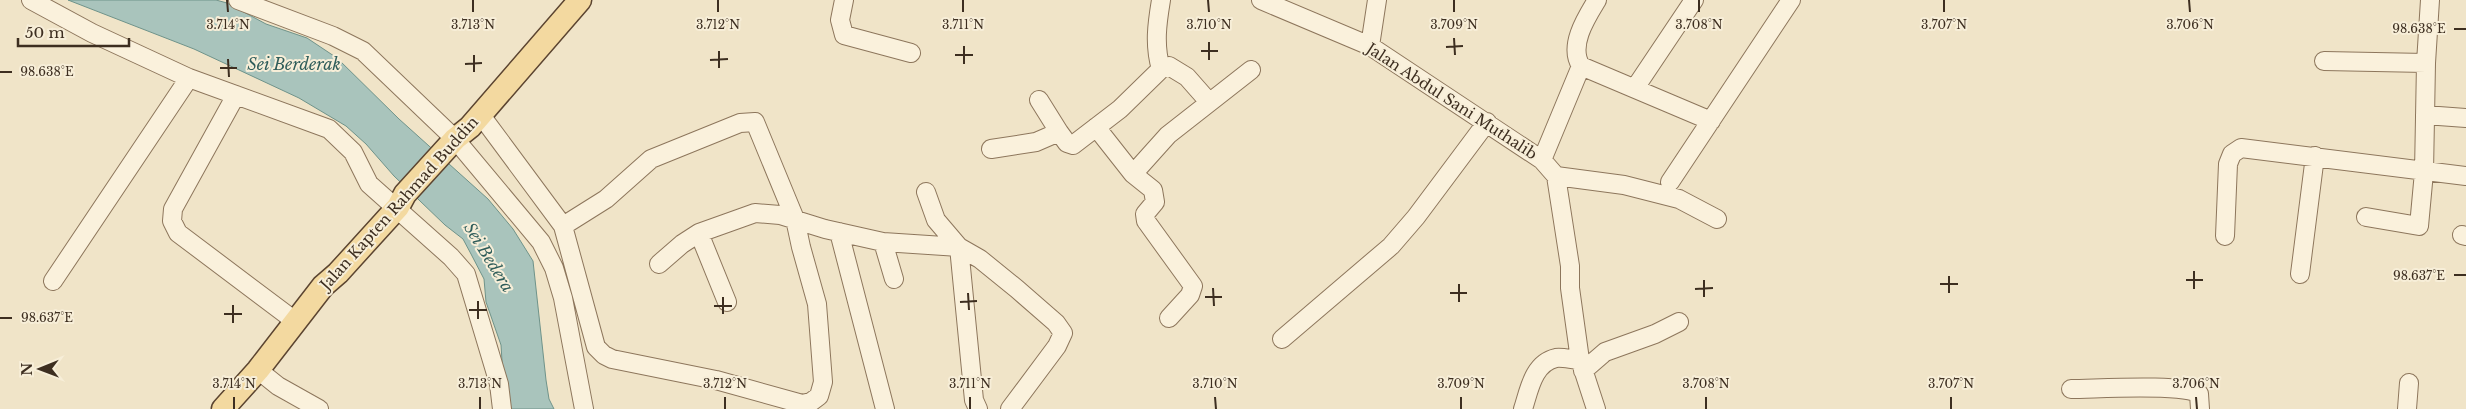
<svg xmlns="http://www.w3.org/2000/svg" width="2466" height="409" viewBox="0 0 2466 409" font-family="'Libre Baskerville',serif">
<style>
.water{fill:#a9c4bc;stroke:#6f938a}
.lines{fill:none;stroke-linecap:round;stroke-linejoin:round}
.minor-casing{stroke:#8d765c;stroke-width:20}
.major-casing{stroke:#5b4430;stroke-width:25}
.minor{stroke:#faf1dc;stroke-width:18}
.major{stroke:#f3d9a0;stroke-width:22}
.ticks{fill:none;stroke:#3d2e20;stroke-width:2}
.labels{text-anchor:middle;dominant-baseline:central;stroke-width:4;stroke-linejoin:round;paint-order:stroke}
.street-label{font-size:15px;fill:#3d2e20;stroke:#f7eed8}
.water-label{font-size:16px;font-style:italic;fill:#2f5d5a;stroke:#f7eed8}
.ticks-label{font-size:12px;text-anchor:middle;fill:#3d2e20;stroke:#f7eed8;stroke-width:4;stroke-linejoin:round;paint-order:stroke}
</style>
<rect width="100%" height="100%" fill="#f0e4c8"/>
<path class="water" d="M 68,0 L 216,0 L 227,3 L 266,24 L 307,38 L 337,58 L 399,119 L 488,199 L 513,229 L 533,261 L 546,380 L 549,399 L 554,409 L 505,409 L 501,345 L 486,302 L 484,279 L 471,254 L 463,239 L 445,225 L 394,176 L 366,144 L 346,126 L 299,98 L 194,49 Z"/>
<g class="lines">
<defs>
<path id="minor" d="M 31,0 L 92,33 L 189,78 L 329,129 L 353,152 L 369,184 L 451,257 L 466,274 L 499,384 L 502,409
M 238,0 L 333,36 L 363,51 L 455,139 L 541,242 L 554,268 L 563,298 L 584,409
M 844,0 L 840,20 L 844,35 L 911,53
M 1261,0 L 1370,46 L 1542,160 L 1556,176 L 1570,266 L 1570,288 L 1580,360 L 1596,409
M 1370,46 L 1377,0
M 2324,61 L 2426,63
M 1581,66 L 1711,121
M 1161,69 L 1169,66 L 1187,77 L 1209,102
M 1635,88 L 1694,0
M 236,95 L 173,209 L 172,221 L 178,233 L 295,321
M 1039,100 L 1059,132
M 480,114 L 563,226 L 596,347 L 604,355 L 612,359 L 716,380 L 802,404 L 811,402 L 819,396 L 823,382 L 817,304 L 801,247 L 795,219 L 755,122 L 740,123 L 651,159 L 606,199 L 563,226
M 2425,115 L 2466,118
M 1096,127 L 1133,174 L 1153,190 L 1155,202 L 1145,214 L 1146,221 L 1193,286 L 1190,295 L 1169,318
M 991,149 L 1036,142 L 1059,132 L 1067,143 L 1073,145 L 1120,109 L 1161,69 C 1154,45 1157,24 1161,0
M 1542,160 L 1581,66 C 1568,46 1586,18 1597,0
M 1133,174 L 1168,135 L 1251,70
M 1556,176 L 1624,185 L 1679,199 L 1717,219
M 1670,182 L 1791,0
M 926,192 L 936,220 L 959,247 L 980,259 L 1017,289 L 1056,323 L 1063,333 L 1057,346 L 1010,409
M 2366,217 L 2419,226 L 2424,172 L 2426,63 L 2430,0
M 839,232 L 885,409
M 699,233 L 727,302
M 2462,235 L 2466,236
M 2225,236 L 2228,164 L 2232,154 L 2241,148 L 2466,176
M 883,242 L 894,279
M 959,247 L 974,400 L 978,409
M 659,264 L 682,244 L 699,233 L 755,213 L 780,215 L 825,229 L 883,242 L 959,247
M 2300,274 L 2315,156
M 53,281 L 189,78
M 1282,339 L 1391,246 L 1416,217 L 1487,122
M 258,370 L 278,386 L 319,409
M 1583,371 L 1605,352 L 1655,334 L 1679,322
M 2071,389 C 2096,389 2182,383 2199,394 L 2200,409
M 1523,409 C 1529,391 1533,363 1556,358 C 1563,357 1573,360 1580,360
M 2407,409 L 2409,383"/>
<path id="major" d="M 223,409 L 258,370 L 323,286 L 338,273 L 398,207 L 405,194 L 455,139 L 470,127 L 580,0"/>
</defs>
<use href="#minor" class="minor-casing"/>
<use href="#major" class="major-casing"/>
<use href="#minor" class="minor"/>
<use href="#major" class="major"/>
</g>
<path class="ticks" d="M 227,0 L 228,12M 473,0 L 473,12M 718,0 L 718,12M 963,0 L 963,12M 1208,0 L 1209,12M 1454,0 L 1454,12M 1699,0 L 1699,12M 1944,0 L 1944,12M 2189,0 L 2190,12M 2454,29 L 2466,29M 1454,38 L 1455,55M 1209,42 L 1209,60M 964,46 L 964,64M 1446,47 L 1463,46M 719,51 L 719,68M 1201,51 L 1218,51M 474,55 L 474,72M 955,55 L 973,55M 228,59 L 229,77M 710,60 L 728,59M 465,64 L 482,63M 220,68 L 237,68M 0,72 L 12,72M 2194,271 L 2194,289M 2454,275 L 2466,275M 1949,276 L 1949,293M 1704,280 L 1704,297M 2186,280 L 2203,280M 1459,284 L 1459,302M 1940,284 L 1958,284M 1213,288 L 1214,306M 1695,289 L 1713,288M 968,293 L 969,310M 1450,293 L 1467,293M 723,297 L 723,314M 1205,297 L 1222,297M 478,301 L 478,319M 960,302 L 977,301M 233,305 L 233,323M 714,306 L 732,306M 469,310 L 487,310M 224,314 L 242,314M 0,318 L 12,318M 234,397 L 234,409M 480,397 L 480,409M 725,397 L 725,409M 970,397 L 970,409M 1215,397 L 1216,409M 1461,397 L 1461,409M 1706,397 L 1706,409M 1951,397 L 1951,409M 2196,397 L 2197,409"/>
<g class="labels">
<g class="street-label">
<text transform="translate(1452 101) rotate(33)">Jalan Abdul Sani Muthalib</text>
<text transform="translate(399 203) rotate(-48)">Jalan Kapten Rahmad Buddin</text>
</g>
<g class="water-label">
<text x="294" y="64">Sei Berderak</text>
<text transform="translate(489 257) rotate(58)">Sei Bedera</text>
</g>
</g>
<g class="ticks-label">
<text x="228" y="29">3.714°N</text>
<text x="473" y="29">3.713°N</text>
<text x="718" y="29">3.712°N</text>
<text x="963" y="29">3.711°N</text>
<text x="1209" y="29">3.710°N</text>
<text x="1454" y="29">3.709°N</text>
<text x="1699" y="29">3.708°N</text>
<text x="1944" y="29">3.707°N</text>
<text x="2190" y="29">3.706°N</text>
<text x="2419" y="33">98.638°E</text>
<text x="47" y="76">98.638°E</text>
<text x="2419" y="280">98.637°E</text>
<text x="47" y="322">98.637°E</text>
<text x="234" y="388">3.714°N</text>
<text x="480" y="388">3.713°N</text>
<text x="725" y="388">3.712°N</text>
<text x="970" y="388">3.711°N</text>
<text x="1215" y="388">3.710°N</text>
<text x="1461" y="388">3.709°N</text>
<text x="1706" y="388">3.708°N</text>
<text x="1951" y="388">3.707°N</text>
<text x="2196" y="388">3.706°N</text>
</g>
<g transform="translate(40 369) rotate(269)" stroke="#f7eed8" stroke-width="4" paint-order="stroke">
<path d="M0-4L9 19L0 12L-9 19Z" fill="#3d2e20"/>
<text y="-8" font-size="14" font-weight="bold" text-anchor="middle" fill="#3d2e20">N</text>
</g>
<path d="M18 38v8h111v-8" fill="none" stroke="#3d2e20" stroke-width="2.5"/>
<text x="25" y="38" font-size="15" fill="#3d2e20" stroke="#f7eed8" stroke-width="4" paint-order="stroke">50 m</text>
</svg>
